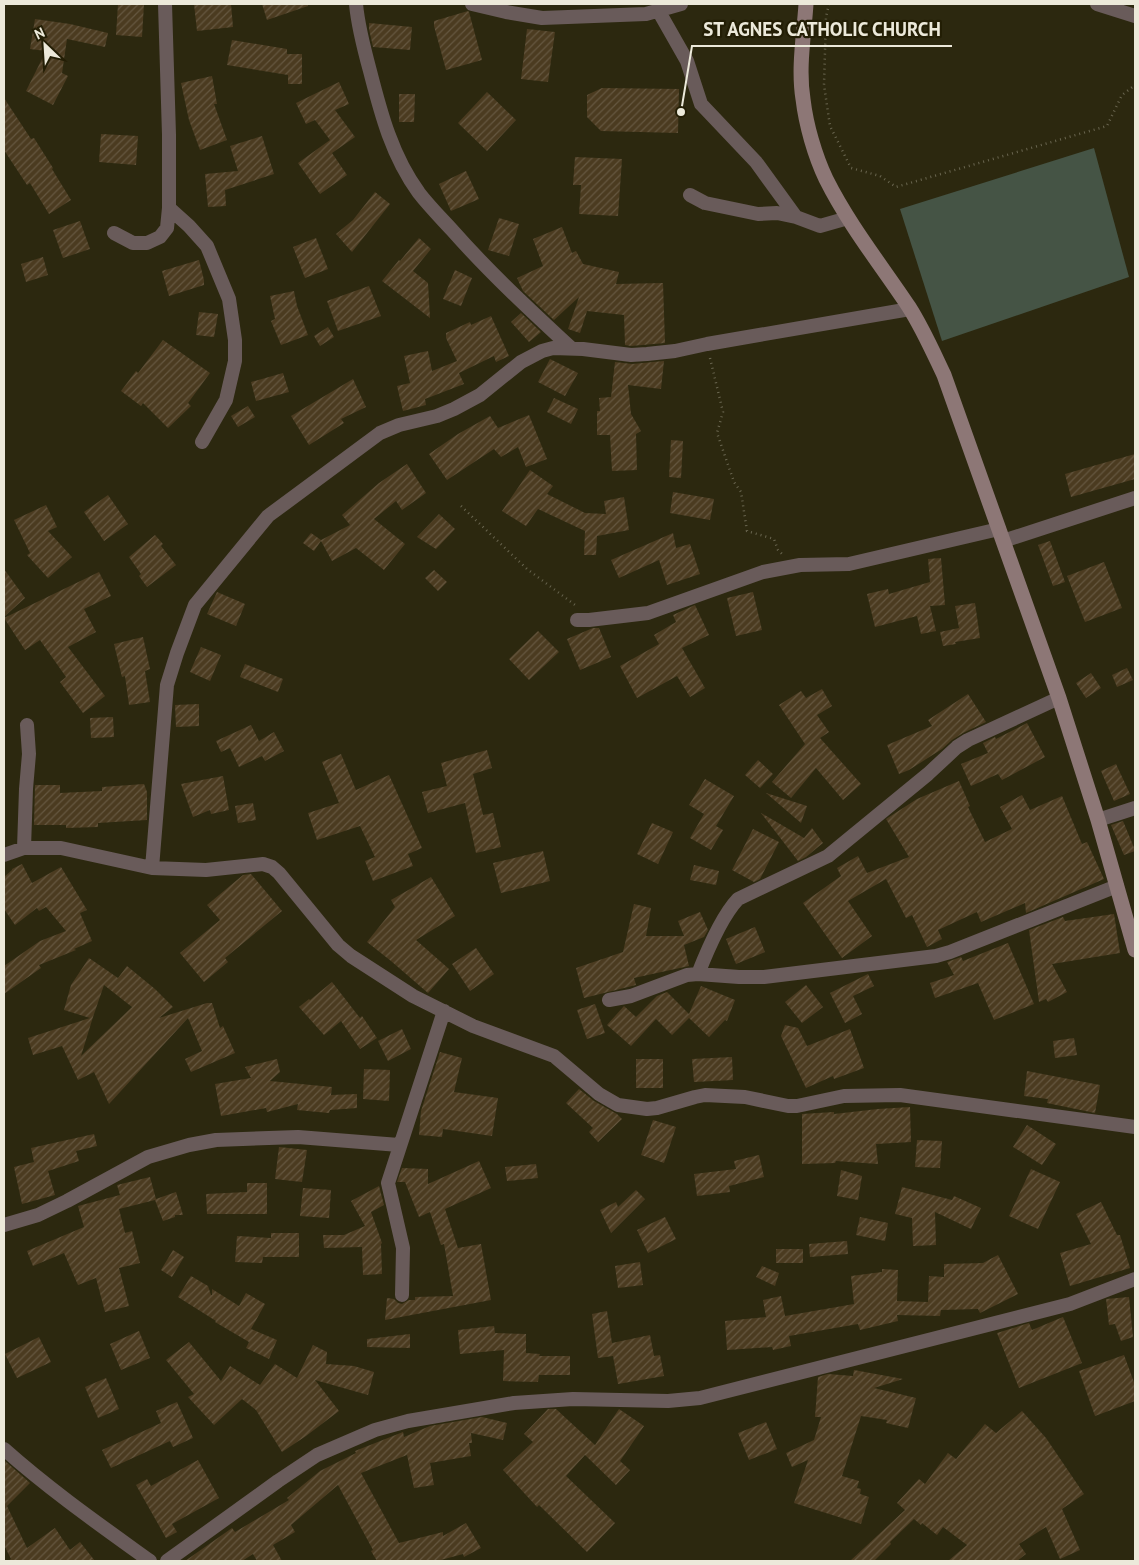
<svg xmlns="http://www.w3.org/2000/svg" width="1139" height="1565" viewBox="0 0 1139 1565" font-family="'PT Sans',sans-serif">
<style>
.pitch{fill:#455445}
.building{fill:url(#building-hatch);fill-rule:evenodd}
.lines{fill:none;stroke-linecap:round;stroke-linejoin:round}
.path{stroke:#6a6650;stroke-width:2.5;stroke-dasharray:1 4;stroke-linecap:butt}
.street{stroke:#695b5a;stroke-width:14}
.secondary{stroke:#8d7776;stroke-width:15}
.leader{fill:none;stroke:#ece9da;stroke-width:2}
.callout-dot{fill:#ece9da;stroke:#231e05;stroke-width:2}
.callout-label{font-size:19px;text-anchor:middle;font-weight:bold;fill:#ece9da;stroke:#231e05;stroke-width:4.5;stroke-linejoin:round;paint-order:stroke}
</style>
<defs>
<pattern id="building-hatch" width="6" height="6" patternUnits="userSpaceOnUse" patternTransform="scale(1.25)"><rect width="6" height="6" fill="#4b3b20"/><path d="M-1 1l2-2M0 6l6-6M5 7l2-2" fill="none" stroke="#655740"/></pattern>
</defs>
<rect width="100%" height="100%" fill="#2c280f"/>
<path class="pitch" d="M 1094,148 L 1129,277 L 942,341 L 900,209 Z"/>
<path class="building" d="M 118,4 L 144,4 L 142,37 L 116,35 Z
M 194,4 L 231,4 L 233,27 L 197,31 Z
M 262,4 L 308,4 L 308,6 L 267,20 Z
M 468,11 L 469,12 L 482,60 L 446,70 L 434,26 L 434,21 Z
M 35,19 L 70,24 L 108,33 L 105,47 L 67,39 L 62,73 L 68,76 L 53,105 L 26,91 L 46,51 L 30,49 Z
M 369,23 L 412,27 L 410,50 L 373,47 L 369,29 Z
M 527,29 L 555,32 L 548,82 L 521,79 Z
M 232,40 L 287,49 L 287,54 L 302,54 L 302,84 L 288,84 L 288,75 L 227,65 Z
M 212,76 L 217,104 L 214,104 L 227,140 L 200,150 L 189,120 L 181,83 Z
M 339,82 L 349,104 L 335,110 L 355,137 L 332,153 L 347,175 L 320,194 L 298,163 L 330,140 L 315,120 L 306,124 L 296,103 Z
M 602,88 L 679,89 L 678,133 L 601,131 L 587,117 L 587,95 Z
M 487,92 L 516,120 L 487,151 L 458,123 Z
M 399,94 L 415,94 L 414,122 L 399,122 Z
M 4,98 L 31,139 L 34,138 L 53,168 L 52,169 L 71,200 L 49,214 L 30,183 L 27,185 L 4,150 Z
M 101,134 L 138,136 L 136,165 L 99,162 Z
M 262,136 L 274,174 L 225,190 L 226,206 L 208,207 L 205,174 L 238,171 L 230,146 Z
M 575,157 L 622,159 L 618,216 L 579,214 L 581,185 L 573,185 Z
M 466,171 L 479,199 L 451,211 L 439,184 Z
M 375,192 L 390,204 L 352,252 L 336,234 L 353,220 Z
M 499,218 L 519,224 L 509,256 L 488,250 Z
M 80,221 L 90,249 L 63,258 L 53,230 Z
M 562,227 L 572,253 L 576,251 L 583,264 L 619,272 L 616,284 L 663,283 L 665,343 L 631,346 L 625,345 L 624,315 L 587,311 L 580,333 L 568,329 L 579,297 L 554,320 L 523,291 L 517,278 L 543,266 L 533,239 Z
M 316,238 L 328,269 L 305,278 L 293,247 Z
M 419,238 L 431,249 L 413,271 L 428,283 L 430,318 L 382,281 L 399,260 L 400,261 Z
M 43,257 L 48,275 L 26,282 L 21,264 Z
M 199,260 L 204,280 L 204,285 L 169,296 L 162,271 Z
M 455,270 L 472,278 L 461,306 L 443,299 Z
M 369,286 L 381,316 L 338,331 L 327,301 Z
M 294,291 L 297,306 L 308,335 L 281,345 L 271,321 L 275,319 L 270,296 Z
M 199,312 L 218,314 L 214,337 L 196,335 Z
M 521,313 L 541,332 L 529,342 L 511,322 Z
M 491,316 L 509,356 L 496,362 L 494,356 L 459,373 L 464,384 L 425,399 L 426,405 L 403,411 L 397,386 L 410,383 L 404,356 L 428,351 L 432,371 L 457,361 L 446,338 L 446,333 L 470,322 L 471,325 Z
M 328,327 L 334,337 L 320,346 L 314,336 Z
M 163,340 L 210,373 L 188,403 L 191,406 L 168,428 L 143,403 L 141,406 L 121,391 L 136,371 L 138,373 Z
M 550,359 L 578,373 L 565,396 L 538,382 Z
M 664,361 L 661,389 L 628,385 L 631,414 L 641,431 L 636,434 L 637,470 L 612,471 L 610,435 L 597,435 L 597,411 L 600,411 L 599,398 L 611,397 L 615,362 L 632,364 Z
M 283,373 L 289,392 L 256,401 L 251,382 Z
M 353,379 L 366,407 L 341,419 L 344,423 L 309,445 L 291,416 Z
M 554,398 L 578,409 L 571,424 L 547,412 Z
M 248,406 L 255,417 L 238,427 L 231,416 Z
M 529,415 L 547,459 L 526,467 L 518,447 L 501,457 L 494,449 L 447,480 L 429,454 L 458,434 L 490,416 L 498,428 Z
M 671,440 L 683,441 L 681,478 L 669,477 Z
M 1135,454 L 1135,479 L 1071,497 L 1065,474 Z
M 407,464 L 426,493 L 402,510 L 396,501 L 374,519 L 405,544 L 384,570 L 356,548 L 332,561 L 321,541 L 314,551 L 303,543 L 311,533 L 321,540 L 350,525 L 342,515 L 379,483 Z
M 530,470 L 553,486 L 547,494 L 585,513 L 606,514 L 604,501 L 624,497 L 629,530 L 597,536 L 596,555 L 584,555 L 585,531 L 538,509 L 526,526 L 502,511 Z
M 673,492 L 714,499 L 710,520 L 670,513 Z
M 108,495 L 128,524 L 104,541 L 84,512 Z
M 46,505 L 57,527 L 48,531 L 72,557 L 48,578 L 27,555 L 30,553 L 14,520 Z
M 439,514 L 455,529 L 436,549 L 417,537 Z
M 673,533 L 676,548 L 690,544 L 700,574 L 667,585 L 659,560 L 619,578 L 611,560 Z
M 155,535 L 163,544 L 161,546 L 176,565 L 147,587 L 139,576 L 141,574 L 129,557 Z
M 1050,541 L 1065,582 L 1053,586 L 1038,545 Z
M 941,558 L 945,605 L 930,606 L 936,631 L 921,634 L 917,616 L 875,627 L 867,594 L 888,589 L 889,594 L 930,582 L 928,559 Z
M 1104,562 L 1122,608 L 1085,622 L 1067,576 Z
M 4,569 L 25,598 L 4,617 Z
M 434,570 L 447,582 L 438,591 L 425,578 Z
M 99,572 L 111,596 L 84,609 L 96,632 L 68,647 L 105,696 L 83,713 L 60,682 L 66,677 L 40,640 L 25,650 L 4,618 Z
M 217,592 L 245,604 L 236,626 L 207,614 Z
M 753,592 L 762,630 L 736,636 L 727,598 Z
M 975,603 L 980,638 L 955,642 L 956,644 L 943,646 L 940,632 L 959,628 L 955,606 Z
M 695,605 L 709,635 L 682,648 L 705,688 L 690,697 L 677,676 L 637,698 L 620,666 L 659,644 L 654,635 L 676,622 L 673,615 Z
M 593,628 L 599,628 L 611,657 L 580,670 L 567,639 Z
M 538,631 L 559,652 L 529,680 L 509,659 Z
M 143,637 L 150,669 L 145,671 L 150,702 L 129,705 L 125,676 L 122,677 L 114,644 Z
M 201,647 L 221,655 L 210,681 L 190,672 Z
M 245,664 L 283,679 L 278,692 L 240,677 Z
M 1127,668 L 1133,680 L 1117,687 L 1112,675 Z
M 1091,673 L 1101,688 L 1086,698 L 1076,683 Z
M 822,689 L 832,706 L 817,715 L 829,732 L 820,738 L 861,784 L 843,800 L 816,768 L 791,798 L 772,782 L 805,744 L 779,705 L 801,691 L 806,698 Z
M 968,694 L 986,722 L 963,733 L 952,740 L 942,749 L 909,770 L 899,774 L 887,745 L 932,726 L 928,720 Z
M 199,704 L 199,726 L 176,727 L 175,705 Z
M 113,717 L 114,737 L 91,738 L 90,718 Z
M 1027,723 L 1045,757 L 1002,780 L 998,774 L 971,786 L 961,764 L 988,753 L 983,743 L 995,737 L 996,739 Z
M 251,725 L 259,741 L 274,732 L 284,751 L 265,761 L 262,756 L 239,767 L 230,748 L 221,752 L 216,741 Z
M 487,750 L 492,768 L 473,774 L 483,815 L 493,813 L 501,847 L 476,853 L 465,803 L 428,813 L 422,792 L 447,786 L 441,763 Z
M 341,754 L 356,790 L 389,775 L 422,848 L 408,854 L 413,866 L 373,881 L 365,861 L 375,857 L 360,826 L 317,840 L 308,813 L 339,803 L 322,762 Z
M 758,760 L 773,774 L 760,788 L 745,775 Z
M 1116,764 L 1130,794 L 1114,801 L 1101,771 Z
M 223,776 L 229,810 L 211,814 L 210,810 L 193,817 L 181,784 Z
M 705,779 L 734,796 L 716,826 L 723,830 L 711,850 L 690,838 L 704,814 L 689,805 Z
M 959,781 L 970,806 L 968,807 L 985,842 L 1012,829 L 1000,807 L 1022,795 L 1030,810 L 1062,796 L 1082,844 L 1087,842 L 1104,879 L 1026,913 L 1025,903 L 981,922 L 977,912 L 938,930 L 942,939 L 927,947 L 912,915 L 906,918 L 886,879 L 848,901 L 872,936 L 842,958 L 803,903 L 841,876 L 837,868 L 858,856 L 867,873 L 909,857 L 886,819 L 917,799 Z
M 144,784 L 147,792 L 147,820 L 98,823 L 98,827 L 66,828 L 66,825 L 34,825 L 35,785 L 60,785 L 60,793 L 102,791 L 102,787 Z
M 766,793 L 807,806 L 801,823 Z
M 253,803 L 256,820 L 238,823 L 235,806 Z
M 761,813 L 804,838 L 812,828 L 823,843 L 806,857 L 798,861 Z
M 1123,821 L 1135,850 L 1135,851 L 1124,855 L 1111,825 Z
M 652,823 L 673,832 L 658,864 L 637,854 Z
M 753,829 L 779,842 L 760,879 L 754,882 L 732,870 Z
M 543,851 L 550,881 L 501,893 L 493,863 Z
M 22,864 L 32,883 L 61,867 L 87,910 L 80,913 L 92,941 L 74,949 L 76,950 L 39,965 L 41,968 L 4,994 L 4,966 L 40,941 L 66,931 L 46,907 L 39,911 L 37,908 L 15,925 L 4,909 L 4,877 L 12,870 L 12,869 Z
M 694,865 L 719,871 L 716,885 L 690,880 Z
M 251,874 L 282,911 L 225,958 L 228,962 L 204,982 L 180,953 L 220,920 L 207,905 L 243,875 Z
M 431,877 L 455,916 L 416,940 L 449,969 L 428,993 L 391,961 L 367,942 L 395,907 L 391,900 Z
M 634,904 L 651,908 L 646,936 L 684,936 L 678,921 L 700,912 L 708,930 L 704,937 L 684,945 L 689,966 L 634,978 L 636,985 L 584,998 L 576,968 L 623,952 Z
M 1114,914 L 1120,953 L 1052,964 L 1067,992 L 1048,1002 L 1046,999 L 1039,1002 L 1029,930 L 1063,917 L 1065,921 Z
M 755,927 L 765,952 L 736,964 L 726,939 Z
M 1008,943 L 1034,1004 L 994,1020 L 978,983 L 935,998 L 930,983 L 954,975 L 947,962 L 961,957 L 963,961 Z
M 476,948 L 494,974 L 470,991 L 452,964 Z
M 89,958 L 118,978 L 127,966 L 155,989 L 173,1007 L 159,1018 L 207,1003 L 212,1003 L 220,1028 L 223,1026 L 235,1053 L 191,1072 L 185,1059 L 202,1051 L 188,1018 L 109,1104 L 94,1072 L 78,1080 L 62,1046 L 33,1055 L 28,1038 L 90,1018 L 64,1010 L 71,985 ZM 104,985 L 132,1007 L 81,1056 L 93,1017 Z
M 868,974 L 874,986 L 853,996 L 862,1014 L 845,1023 L 830,993 Z
M 332,982 L 360,1018 L 362,1016 L 377,1038 L 360,1049 L 341,1021 L 324,1035 L 299,1007 L 309,999 L 310,1000 Z
M 806,985 L 823,1007 L 802,1023 L 785,1002 Z
M 701,986 L 735,1000 L 727,1021 L 725,1020 L 709,1037 L 689,1018 L 672,1035 L 656,1019 L 631,1046 L 607,1025 L 624,1006 L 636,1017 L 657,996 L 667,992 L 689,1014 Z
M 595,1004 L 605,1033 L 587,1039 L 577,1010 Z
M 785,1025 L 798,1028 L 807,1046 L 850,1029 L 864,1068 L 834,1079 L 833,1076 L 806,1088 L 781,1036 Z
M 402,1029 L 411,1049 L 388,1061 L 378,1041 Z
M 1074,1038 L 1077,1055 L 1055,1058 L 1053,1041 Z
M 440,1052 L 462,1058 L 454,1092 L 498,1098 L 492,1136 L 443,1129 L 442,1137 L 419,1135 L 421,1111 Z
M 732,1057 L 733,1080 L 694,1082 L 692,1059 Z
M 277,1059 L 280,1072 L 270,1081 L 332,1087 L 331,1095 L 357,1094 L 357,1108 L 330,1110 L 329,1113 L 297,1110 L 298,1104 L 267,1112 L 266,1108 L 221,1116 L 215,1084 L 251,1078 L 245,1067 Z
M 636,1059 L 663,1059 L 663,1088 L 636,1088 Z
M 364,1069 L 390,1070 L 389,1101 L 363,1099 Z
M 1027,1071 L 1100,1085 L 1095,1113 L 1047,1103 L 1048,1099 L 1024,1096 Z
M 579,1089 L 594,1101 L 617,1114 L 622,1119 L 598,1142 L 589,1132 L 593,1128 L 566,1103 Z
M 910,1107 L 911,1142 L 876,1144 L 878,1164 L 836,1161 L 835,1163 L 802,1164 L 802,1114 L 834,1112 L 834,1114 L 878,1109 Z
M 653,1120 L 676,1127 L 664,1163 L 641,1155 Z
M 1027,1125 L 1056,1144 L 1042,1165 L 1013,1147 Z
M 94,1134 L 97,1146 L 76,1151 L 79,1161 L 48,1171 L 55,1195 L 22,1204 L 14,1167 L 34,1162 L 31,1148 Z
M 917,1140 L 942,1141 L 940,1168 L 915,1167 Z
M 279,1147 L 307,1150 L 302,1182 L 275,1179 Z
M 759,1155 L 764,1177 L 729,1186 L 730,1192 L 697,1196 L 694,1174 L 736,1169 L 734,1161 Z
M 479,1161 L 491,1188 L 445,1209 L 458,1248 L 481,1244 L 491,1300 L 385,1320 L 387,1298 L 394,1299 L 398,1303 L 402,1304 L 409,1300 L 415,1300 L 415,1297 L 453,1296 L 444,1244 L 441,1245 L 430,1212 L 419,1217 L 405,1182 L 397,1182 L 402,1168 L 428,1169 L 428,1184 Z
M 536,1164 L 538,1178 L 507,1181 L 505,1167 Z
M 1031,1169 L 1060,1182 L 1038,1229 L 1009,1216 Z
M 841,1170 L 862,1176 L 858,1200 L 837,1196 Z
M 150,1177 L 156,1199 L 176,1192 L 183,1215 L 175,1215 L 175,1217 L 163,1221 L 155,1200 L 119,1209 L 125,1233 L 132,1231 L 140,1263 L 119,1268 L 129,1306 L 105,1312 L 96,1278 L 78,1285 L 64,1253 L 33,1266 L 27,1251 L 84,1227 L 78,1206 L 120,1195 L 117,1185 Z
M 247,1183 L 267,1183 L 267,1214 L 207,1214 L 206,1194 L 247,1192 Z
M 379,1186 L 384,1205 L 371,1212 L 382,1243 L 381,1244 L 382,1274 L 363,1275 L 362,1247 L 324,1248 L 323,1235 L 344,1235 L 365,1226 L 351,1201 Z
M 902,1187 L 952,1200 L 954,1196 L 981,1208 L 971,1229 L 935,1212 L 936,1245 L 913,1246 L 912,1218 L 895,1214 Z
M 303,1188 L 331,1190 L 329,1218 L 300,1216 Z
M 636,1190 L 645,1199 L 611,1233 L 600,1210 L 616,1202 L 618,1207 Z
M 1101,1202 L 1117,1235 L 1120,1235 L 1130,1268 L 1070,1286 L 1060,1253 L 1091,1244 L 1076,1214 Z
M 665,1217 L 676,1239 L 648,1253 L 637,1230 Z
M 860,1217 L 888,1223 L 885,1241 L 856,1235 Z
M 271,1233 L 299,1233 L 299,1257 L 263,1257 L 262,1263 L 235,1262 L 237,1236 L 271,1238 Z
M 847,1241 L 848,1254 L 810,1257 L 809,1244 Z
M 776,1249 L 803,1249 L 803,1263 L 776,1263 Z
M 173,1250 L 184,1257 L 172,1277 L 161,1270 Z
M 998,1255 L 1018,1294 L 980,1313 L 978,1309 L 941,1310 L 940,1316 L 897,1315 L 898,1321 L 860,1330 L 858,1324 L 789,1336 L 791,1346 L 773,1350 L 772,1347 L 727,1350 L 725,1321 L 766,1317 L 763,1300 L 781,1296 L 785,1316 L 854,1304 L 851,1276 L 882,1272 L 882,1269 L 898,1270 L 897,1301 L 928,1302 L 929,1276 L 944,1277 L 944,1264 L 983,1263 Z
M 640,1262 L 643,1285 L 618,1288 L 615,1266 Z
M 762,1266 L 779,1273 L 775,1286 L 756,1277 Z
M 191,1276 L 208,1286 L 211,1295 L 212,1295 L 212,1289 L 239,1306 L 246,1293 L 265,1304 L 251,1329 L 277,1340 L 269,1359 L 246,1348 L 249,1342 L 215,1322 L 216,1321 L 178,1297 Z
M 1129,1297 L 1133,1337 L 1121,1341 L 1115,1324 L 1109,1325 L 1106,1299 Z
M 607,1311 L 612,1343 L 650,1335 L 654,1356 L 660,1355 L 664,1376 L 618,1384 L 613,1356 L 598,1358 L 592,1314 Z
M 1063,1317 L 1082,1363 L 1019,1388 L 997,1333 L 1029,1323 L 1032,1330 Z
M 494,1326 L 495,1333 L 526,1334 L 526,1353 L 540,1354 L 539,1356 L 570,1356 L 570,1375 L 539,1375 L 538,1382 L 503,1381 L 504,1350 L 460,1354 L 458,1330 Z
M 139,1331 L 150,1358 L 121,1370 L 110,1344 Z
M 410,1334 L 410,1348 L 367,1347 L 367,1339 Z
M 39,1337 L 51,1362 L 17,1378 L 5,1354 Z
M 189,1342 L 221,1381 L 230,1366 L 260,1385 L 275,1364 L 297,1378 L 313,1345 L 327,1352 L 326,1364 L 354,1366 L 374,1372 L 368,1395 L 315,1380 L 339,1411 L 306,1436 L 282,1452 L 256,1410 L 242,1399 L 214,1425 L 188,1397 L 194,1394 L 166,1360 Z
M 1124,1355 L 1135,1385 L 1135,1401 L 1095,1416 L 1079,1371 Z
M 854,1370 L 903,1379 L 874,1388 L 916,1398 L 908,1428 L 886,1423 L 887,1420 L 861,1416 L 842,1476 L 859,1481 L 857,1488 L 861,1489 L 860,1494 L 869,1497 L 861,1524 L 794,1503 L 808,1460 L 792,1467 L 786,1453 L 814,1440 L 821,1417 L 815,1417 L 818,1377 L 828,1374 L 853,1376 Z
M 106,1378 L 119,1409 L 98,1418 L 85,1387 Z
M 177,1402 L 193,1438 L 173,1447 L 170,1441 L 111,1468 L 102,1450 L 161,1423 L 156,1411 Z
M 548,1409 L 556,1409 L 595,1445 L 619,1409 L 644,1426 L 620,1461 L 630,1470 L 616,1485 L 585,1455 L 566,1476 L 615,1523 L 587,1552 L 539,1505 L 537,1507 L 503,1470 L 533,1442 L 524,1434 Z
M 1022,1411 L 1046,1438 L 1084,1494 L 1062,1509 L 1080,1550 L 1060,1559 L 1046,1527 L 1019,1544 L 1026,1554 L 1017,1561 L 948,1561 L 967,1545 L 943,1527 L 937,1535 L 922,1523 L 921,1525 L 914,1519 L 890,1542 L 891,1544 L 874,1561 L 850,1561 L 905,1510 L 897,1503 L 919,1479 L 925,1484 L 948,1453 L 956,1459 L 985,1424 L 996,1433 Z
M 482,1417 L 507,1423 L 503,1440 L 471,1433 L 472,1443 L 469,1443 L 471,1456 L 430,1463 L 434,1485 L 414,1488 L 407,1455 L 361,1473 L 399,1543 L 443,1532 L 443,1536 L 466,1523 L 481,1548 L 464,1557 L 463,1554 L 437,1561 L 377,1561 L 371,1551 L 373,1550 L 338,1485 L 291,1525 L 295,1532 L 273,1545 L 282,1561 L 257,1561 L 253,1554 L 242,1561 L 185,1561 L 232,1528 L 235,1532 L 289,1500 L 287,1498 L 320,1471 L 356,1453 L 355,1451 L 403,1432 L 404,1437 L 430,1426 Z
M 766,1422 L 777,1449 L 749,1460 L 738,1433 Z
M 4,1460 L 30,1483 L 7,1506 L 27,1548 L 55,1528 L 70,1550 L 80,1542 L 95,1561 L 8,1561 L 11,1559 L 4,1545 Z
M 198,1460 L 219,1498 L 172,1524 L 177,1532 L 166,1538 L 136,1485 L 147,1479 L 151,1486 Z"/>
<g class="lines">
<path class="path" d="M 829,4 L 826,17 L 824,85 L 830,126 L 851,168 L 880,176 L 896,187 L 1107,126 L 1122,95 L 1135,85
M 710,358 L 723,412 L 717,433 L 734,482 L 741,492 L 747,531 L 774,539 L 778,550 L 783,555
M 461,506 L 527,569 L 575,605"/>
<path class="street" d="M 356,4 C 358,26 364,49 370,71 C 381,114 392,156 419,193 C 429,206 441,218 452,230 C 489,272 530,310 571,348
M 472,4 L 506,12 L 542,18 L 646,14 L 681,4
M 1097,4 L 1135,16
M 658,10 L 687,61 L 701,104 L 756,162 L 796,217 L 820,226 L 848,218
M 690,195 L 705,203 L 758,214 L 777,213 L 796,217
M 169,208 L 189,226 L 207,246 L 229,299 L 235,340 L 235,361 L 226,400 L 202,442
M 114,233 L 133,243 L 147,243 L 160,237 L 167,228 L 169,208 L 169,135 L 165,4
M 1003,541 L 1135,498
M 577,620 L 589,620 L 648,613 L 763,572 L 800,565 L 849,564 L 999,529
M 1098,820 L 1135,808
M 24,848 L 26,789 L 29,754 L 27,725
M 4,855 L 24,848 L 61,848 L 152,868 L 206,870 L 263,864 L 272,867 L 279,873 L 338,945 L 351,956 L 413,996 L 473,1026 L 554,1056 L 599,1094 L 618,1105 L 647,1109 L 657,1108 L 695,1097 L 705,1095 L 745,1097 L 788,1106 L 797,1106 L 844,1096 L 900,1095 L 1135,1127
M 152,868 L 167,685 L 177,653 L 195,605 L 268,516 L 380,433 L 399,425 L 437,416 L 454,409 L 480,395 L 521,362 L 542,351 L 553,348 L 583,349 L 631,355 L 647,354 L 675,351 L 707,344 L 910,309
M 698,974 C 707,951 721,917 738,899 L 828,856 L 928,774 L 957,747 L 968,740 L 1059,698
M 609,1000 L 631,996 L 687,975 L 698,974 L 739,977 L 764,977 L 936,956 L 950,952 L 1117,886
M 4,1225 L 38,1215 L 67,1201 L 148,1157 L 189,1145 L 216,1140 L 298,1137 L 399,1145
M 402,1295 L 403,1248 L 388,1183 L 444,1011
M 4,1449 C 50,1490 100,1525 150,1561
M 167,1561 L 278,1481 L 317,1455 L 375,1430 L 408,1421 L 514,1403 L 573,1399 L 668,1401 L 700,1398 L 1070,1304 L 1135,1279"/>
<path class="secondary" d="M 806,4 C 804,35 798,68 803,99 C 806,125 815,156 826,179 C 849,225 881,265 909,307 C 923,329 933,352 944,375 L 1059,698 L 1098,820 L 1135,950"/>
</g>
<path class="leader" d="M681 112L692 46H952"/>
<circle class="callout-dot" cx="681" cy="112" r="5"/>
<g class="callout-label">
<text x="822" y="36">ST AGNES CATHOLIC CHURCH</text>
</g>
<rect width="1139" height="1565" fill="none" stroke="#ece9da" stroke-width="10"/>
<g transform="translate(45 45) rotate(335)" stroke="#231e05" stroke-width="4" paint-order="stroke">
<path d="M0-4L9 19L0 12L-9 19Z" fill="#ece9da"/>
<text y="-8" font-size="14" font-weight="bold" text-anchor="middle" fill="#ece9da">N</text>
</g>
</svg>
